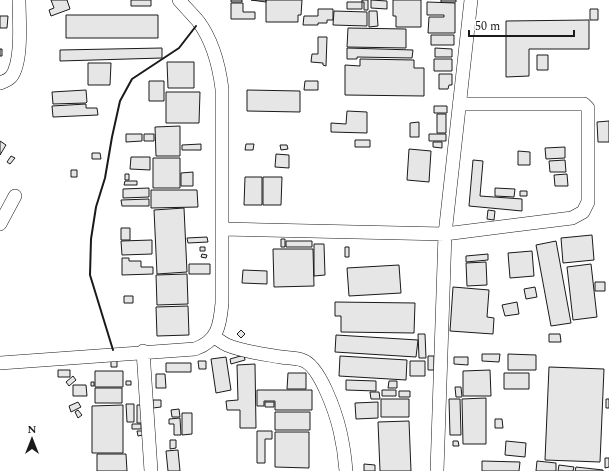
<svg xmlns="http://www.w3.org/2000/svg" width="609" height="471" viewBox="0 0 609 471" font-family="Spectral,serif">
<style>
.building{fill:#e6e6e6;stroke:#1a1a1a}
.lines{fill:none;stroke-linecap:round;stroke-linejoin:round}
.minor-casing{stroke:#1a1a1a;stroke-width:14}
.minor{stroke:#fff;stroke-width:13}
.wall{stroke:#1a1a1a;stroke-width:2}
</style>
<rect width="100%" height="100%" fill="#fff"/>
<path class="building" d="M 51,0 L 67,0 L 70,9 L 51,16 L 49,10 L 54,8 Z
M 131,0 L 151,0 L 151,6 L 131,6 Z
M 231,0 L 242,0 L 242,2 L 231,2 Z
M 251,0 L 266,0 L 266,2 Z
M 266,0 L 302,0 L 301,15 L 298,15 L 298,22 L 266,22 Z
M 362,0 L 368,0 L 368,10 L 364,10 L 364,2 L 362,2 Z
M 371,0 L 387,1 L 387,9 L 371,8 Z
M 393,0 L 421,0 L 421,27 L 396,27 L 396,16 L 393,16 Z
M 441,0 L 456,0 L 456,2 L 441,2 Z
M 347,2 L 362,2 L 362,9 L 347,9 Z
M 427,2 L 455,3 L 455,33 L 428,33 L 429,17 L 444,17 L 444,15 L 427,15 Z
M 231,3 L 243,3 L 243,12 L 255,12 L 255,19 L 231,19 Z
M 318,9 L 333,9 L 333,20 L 327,20 L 327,23 L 318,23 L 318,25 L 303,25 L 304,16 L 318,16 Z
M 590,9 L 598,9 L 598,20 L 590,20 Z
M 334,11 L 367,12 L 367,26 L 333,25 Z
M 369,11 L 377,11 L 378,26 L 369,27 Z
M 66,15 L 158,15 L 158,38 L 66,38 Z
M 0,16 L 8,16 L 7,28 L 0,28 Z
M 589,20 L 589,49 L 529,49 L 529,76 L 506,77 L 506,21 Z
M 348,28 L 406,29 L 406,48 L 347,47 Z
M 431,35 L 454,35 L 454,45 L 431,45 Z
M 318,37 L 327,37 L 326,66 L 323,65 L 323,63 L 311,62 L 312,54 L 318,54 Z
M 162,48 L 162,58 L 60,61 L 60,50 Z
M 347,48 L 413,50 L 412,58 L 357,57 L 357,59 L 347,59 Z
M 435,48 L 452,49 L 452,57 L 435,57 Z
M 0,49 L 2,49 L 2,56 L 0,56 Z
M 537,55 L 548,55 L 548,70 L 537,70 Z
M 360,59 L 414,60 L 414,68 L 424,68 L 424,96 L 345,95 L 345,65 L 360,66 Z
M 434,59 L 452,59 L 452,71 L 434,71 Z
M 167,62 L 194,62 L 194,88 L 168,88 Z
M 88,63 L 111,63 L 110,85 L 88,85 Z
M 439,74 L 452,74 L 452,85 L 449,85 L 448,89 L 439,89 Z
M 149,81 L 164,81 L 164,101 L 149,101 Z
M 305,81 L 318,81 L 318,90 L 304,90 Z
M 86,90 L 87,102 L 86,103 L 53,104 L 52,92 Z
M 247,90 L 300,91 L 300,112 L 247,111 Z
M 166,92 L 200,92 L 199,123 L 166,123 Z
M 86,104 L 86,108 L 97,108 L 98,115 L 53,117 L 52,106 Z
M 434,106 L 447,106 L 447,113 L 434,113 Z
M 347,111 L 367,112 L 367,133 L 331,132 L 331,123 L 346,124 Z
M 437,114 L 446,114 L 446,133 L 437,133 Z
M 609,121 L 609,142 L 598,142 L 597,122 Z
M 419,122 L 419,137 L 410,137 L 410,123 Z
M 180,126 L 180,156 L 156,156 L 155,127 Z
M 126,134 L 142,134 L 142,141 L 126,142 Z
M 144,134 L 154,134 L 154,141 L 144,141 Z
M 429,134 L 446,134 L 446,141 L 429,141 Z
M 355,140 L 370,140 L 370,147 L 355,147 Z
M 0,141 L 6,145 L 0,155 Z
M 433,142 L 442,142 L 442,148 L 433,147 Z
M 201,144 L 201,150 L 182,150 L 182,145 Z
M 246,144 L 254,144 L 253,150 L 245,150 Z
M 280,145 L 287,145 L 288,149 L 281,150 Z
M 565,147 L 565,158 L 546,159 L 545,148 Z
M 409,149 L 431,151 L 429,182 L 407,180 Z
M 518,151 L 530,152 L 530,165 L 518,165 Z
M 92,153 L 100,153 L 101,159 L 92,159 Z
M 276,154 L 289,155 L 289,168 L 275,167 Z
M 11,156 L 15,158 L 10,164 L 7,162 Z
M 131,157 L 150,157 L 150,170 L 130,169 Z
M 153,158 L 180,158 L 180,188 L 153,188 Z
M 473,160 L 483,161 L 480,196 L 522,199 L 522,211 L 469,206 Z
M 565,160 L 566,172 L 550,172 L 549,161 Z
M 71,170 L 77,170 L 77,177 L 71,177 Z
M 193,172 L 193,186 L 181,186 L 181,173 Z
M 125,174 L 129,174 L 129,180 L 125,180 Z
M 567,174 L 568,186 L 555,186 L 554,175 Z
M 245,177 L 262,177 L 262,205 L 244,205 Z
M 263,177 L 282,177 L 281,205 L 263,205 Z
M 125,181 L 137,181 L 137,185 L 124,185 Z
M 149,188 L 149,197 L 123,198 L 123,189 Z
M 495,188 L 515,189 L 514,197 L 495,196 Z
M 151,190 L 197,190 L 198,207 L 151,208 Z
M 520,191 L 527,191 L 527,196 L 520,196 Z
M 149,199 L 149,206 L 122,206 L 121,200 Z
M 184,208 L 187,272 L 157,274 L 154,210 Z
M 488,210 L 495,211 L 494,220 L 487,219 Z
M 121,228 L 130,228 L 130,240 L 121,240 Z
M 592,235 L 594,260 L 563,263 L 561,238 Z
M 207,237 L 208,242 L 188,243 L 187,238 Z
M 281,239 L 285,239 L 285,247 L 281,247 Z
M 152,240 L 152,254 L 122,255 L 121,241 Z
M 286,241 L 312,241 L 312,247 L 286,247 Z
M 556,241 L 571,323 L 551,326 L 536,245 Z
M 314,244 L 324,244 L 325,275 L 314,276 Z
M 200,247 L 205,247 L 205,251 L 200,251 Z
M 345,247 L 349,247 L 349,257 L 345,257 Z
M 273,249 L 313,249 L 314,286 L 274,287 Z
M 532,251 L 534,276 L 510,278 L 508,253 Z
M 202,254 L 207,255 L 206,258 L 201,257 Z
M 488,254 L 488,260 L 466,262 L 466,256 Z
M 122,258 L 129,258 L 129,261 L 141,261 L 141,267 L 153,267 L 153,274 L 122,275 Z
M 486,262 L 487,285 L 467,286 L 466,263 Z
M 189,264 L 210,264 L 210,274 L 189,274 Z
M 591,264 L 597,317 L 573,320 L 567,267 Z
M 399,265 L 401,293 L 349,296 L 347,268 Z
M 243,270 L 267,271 L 267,284 L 242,283 Z
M 187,274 L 188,304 L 157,305 L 156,275 Z
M 595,282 L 605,282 L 605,291 L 595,291 Z
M 453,287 L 489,290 L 487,317 L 494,318 L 493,334 L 450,331 Z
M 535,287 L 537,297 L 526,299 L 524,289 Z
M 124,296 L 133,296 L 133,303 L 124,303 Z
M 335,302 L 415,303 L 414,333 L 341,332 L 341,316 L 335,316 Z
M 517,302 L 519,314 L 505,316 L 502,305 Z
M 188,306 L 189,335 L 157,336 L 156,307 Z
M 241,330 L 245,334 L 241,338 L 237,334 Z
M 418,334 L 425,334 L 426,358 L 419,358 Z
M 549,334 L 560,334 L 561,342 L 549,342 Z
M 336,335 L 418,340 L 416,357 L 335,352 Z
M 482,354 L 500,354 L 499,362 L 482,361 Z
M 508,354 L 536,355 L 536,370 L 508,370 Z
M 244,355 L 245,360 L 231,364 L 230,359 Z
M 340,356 L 407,360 L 406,380 L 339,376 Z
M 428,356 L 434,356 L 434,370 L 428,370 Z
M 226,357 L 231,390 L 216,393 L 211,359 Z
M 454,357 L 468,357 L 468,365 L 454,364 Z
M 111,359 L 117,359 L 117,367 L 111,367 Z
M 198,361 L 206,361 L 206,369 L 199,369 Z
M 410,361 L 425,361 L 425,376 L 410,376 Z
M 166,363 L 191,363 L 191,372 L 166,372 Z
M 255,364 L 256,428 L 240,428 L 240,410 L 227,410 L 226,401 L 238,400 L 237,365 Z
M 549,367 L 604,369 L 600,462 L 545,460 Z
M 58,370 L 70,370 L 70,377 L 58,377 Z
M 490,370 L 491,396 L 463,396 L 463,371 Z
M 95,371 L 123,371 L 123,387 L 95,387 Z
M 288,373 L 306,373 L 306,389 L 287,389 Z
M 504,373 L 529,373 L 529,389 L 504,389 Z
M 156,374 L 165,374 L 166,388 L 156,388 Z
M 73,376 L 76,380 L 69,386 L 66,382 Z
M 346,380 L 376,381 L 376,391 L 346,390 Z
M 126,381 L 131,381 L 131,385 L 126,385 Z
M 389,381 L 397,381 L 397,388 L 388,388 Z
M 91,382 L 94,382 L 94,386 L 91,386 Z
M 73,385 L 86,385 L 87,396 L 73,396 Z
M 455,387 L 461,387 L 462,397 L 456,397 Z
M 95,388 L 122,388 L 122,403 L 95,403 Z
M 257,390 L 312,390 L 312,410 L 275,410 L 275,401 L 264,401 L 264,406 L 257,406 Z
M 382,390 L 396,390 L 396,396 L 382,396 Z
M 399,391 L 410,391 L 410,397 L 399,397 Z
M 370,392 L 379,392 L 380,399 L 371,399 Z
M 486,398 L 486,444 L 463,444 L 462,399 Z
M 381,399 L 409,399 L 409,417 L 381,417 Z
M 449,399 L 460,399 L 461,435 L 450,435 Z
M 606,399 L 609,399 L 609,408 L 606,408 Z
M 153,400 L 161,400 L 161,407 L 153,408 Z
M 78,402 L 81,407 L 71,412 L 69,406 Z
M 265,402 L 274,402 L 274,407 L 265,407 Z
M 378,402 L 378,418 L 356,419 L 355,403 Z
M 126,404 L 134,404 L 134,422 L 127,422 Z
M 123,405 L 123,453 L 92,453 L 92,406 Z
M 137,405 L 142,405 L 143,423 L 137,423 Z
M 179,409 L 180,417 L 172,417 L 171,410 Z
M 78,410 L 82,415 L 78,418 L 75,412 Z
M 275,412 L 310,412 L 310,430 L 275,430 Z
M 182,413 L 192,413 L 192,434 L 182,435 Z
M 180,418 L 181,435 L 174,435 L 174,424 L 169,424 L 169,419 Z
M 495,419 L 502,419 L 503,428 L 495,428 Z
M 409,421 L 411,471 L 380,471 L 378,422 Z
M 132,424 L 141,424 L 141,429 L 132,429 Z
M 137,431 L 143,431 L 143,435 L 138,436 Z
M 257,431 L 272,431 L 272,439 L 265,439 L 265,463 L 257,463 Z
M 275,432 L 309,432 L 309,468 L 275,467 Z
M 170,440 L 176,440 L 176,448 L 170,449 Z
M 453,441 L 458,441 L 459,446 L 453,446 Z
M 506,441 L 526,443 L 525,457 L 505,455 Z
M 178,450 L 180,471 L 168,471 L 166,451 Z
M 97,454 L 126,454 L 127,471 L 97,471 Z
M 605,458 L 609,458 L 609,467 L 605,468 Z
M 482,461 L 520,462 L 519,471 L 482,471 Z
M 537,461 L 556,463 L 556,471 L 536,471 Z
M 364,464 L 375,465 L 375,471 L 364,471 Z
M 559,465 L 574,467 L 573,471 L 558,471 Z
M 576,467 L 603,470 L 603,471 L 575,471 Z"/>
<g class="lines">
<defs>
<path id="minor" d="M 0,83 C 3,82 8,80 11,77 C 23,62 19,19 19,0
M 0,224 L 15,196
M 222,229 L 445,234 L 572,218 L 583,212 L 588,202 L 588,108 L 584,104 L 459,104
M 214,337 C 218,339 222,343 227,345 C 244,352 263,354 281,357 C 288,358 296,358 302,360 C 320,365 336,414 340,431 C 343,444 345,458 346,471
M 143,351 L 151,471
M 0,363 L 195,349 C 218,341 220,325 222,303 L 222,89 C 219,65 213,41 198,21 C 192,14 185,7 179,0
M 437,471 L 445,234 L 471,0"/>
</defs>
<use href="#minor" class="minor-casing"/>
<use href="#minor" class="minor"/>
<path class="wall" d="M 113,350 L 90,275 L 91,239 L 96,207 L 105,178 L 112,137 L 120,101 L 132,79 L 179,48 L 196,26"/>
</g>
<g transform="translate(32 439)" stroke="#ffffff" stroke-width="3" paint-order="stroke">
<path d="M0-3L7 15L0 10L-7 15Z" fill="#1a1a1a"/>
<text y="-6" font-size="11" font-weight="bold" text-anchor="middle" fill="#1a1a1a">N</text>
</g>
<path d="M469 30v6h105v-6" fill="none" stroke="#1a1a1a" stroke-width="2"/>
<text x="475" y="30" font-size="12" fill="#1a1a1a" stroke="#ffffff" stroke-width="3" paint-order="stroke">50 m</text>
</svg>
